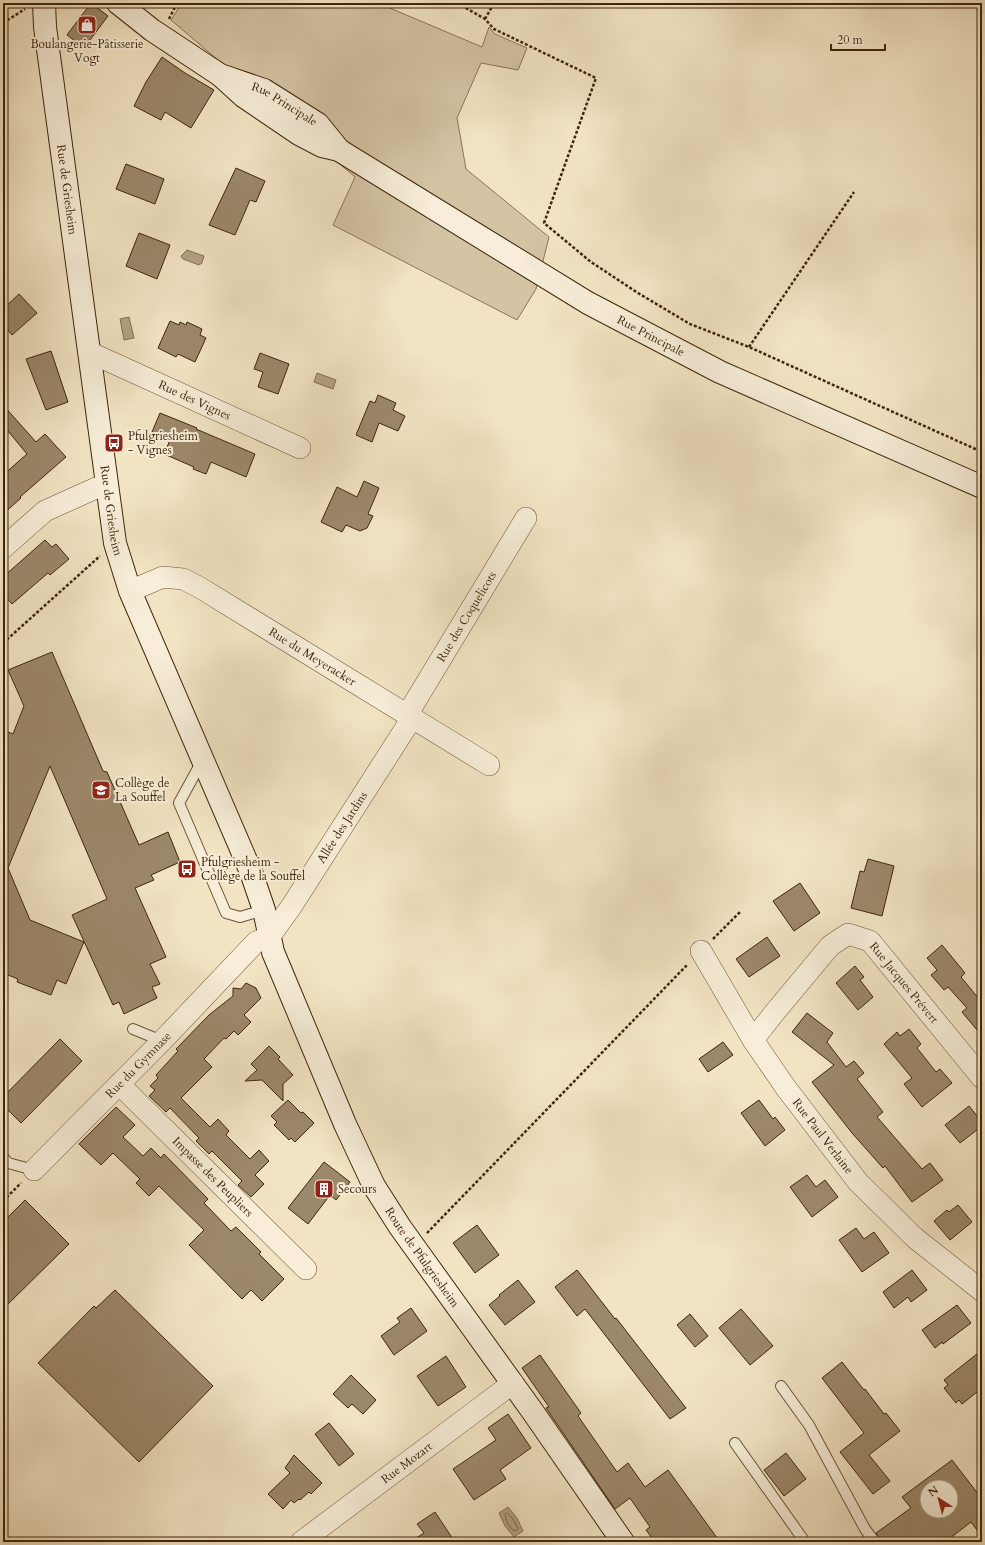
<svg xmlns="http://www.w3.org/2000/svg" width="985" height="1545" viewBox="0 0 985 1545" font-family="Cardo,serif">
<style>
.green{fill:#d4c4a4;stroke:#8a7457}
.water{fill:#b5a384;stroke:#867153}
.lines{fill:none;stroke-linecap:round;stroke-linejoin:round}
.shore{stroke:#7a6447;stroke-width:1}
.building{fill:#9c886a;stroke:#3f250a;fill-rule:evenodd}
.lane-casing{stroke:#6c5538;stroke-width:12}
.street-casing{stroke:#6c5538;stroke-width:22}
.secondary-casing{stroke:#3f250a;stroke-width:24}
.path{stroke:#3f250a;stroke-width:2.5;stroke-dasharray:3 2;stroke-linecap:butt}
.lane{stroke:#f7edd8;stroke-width:10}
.street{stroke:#f7edd8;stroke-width:21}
.secondary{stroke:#f7edd8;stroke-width:22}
.labels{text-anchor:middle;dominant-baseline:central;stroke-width:4;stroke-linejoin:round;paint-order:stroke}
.poi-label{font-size:12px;fill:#3f250a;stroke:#f7edd8;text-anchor:start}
.street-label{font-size:12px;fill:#3f250a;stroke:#f7edd8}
</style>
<rect width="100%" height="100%" fill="#f2e4c3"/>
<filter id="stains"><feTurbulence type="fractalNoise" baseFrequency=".005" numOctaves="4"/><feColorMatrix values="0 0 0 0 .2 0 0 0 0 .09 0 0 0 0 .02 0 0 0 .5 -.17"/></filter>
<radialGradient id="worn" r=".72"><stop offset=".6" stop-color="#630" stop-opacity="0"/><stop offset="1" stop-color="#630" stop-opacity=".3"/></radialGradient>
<path class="green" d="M 182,3 L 378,3 L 482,47 L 489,27 L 495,34 L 527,48 L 518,70 L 481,63 L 457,118 L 466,169 L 549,237 L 536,289 L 517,320 L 333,225 L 355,177 L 171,20 Z"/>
<path class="water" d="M 187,250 L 204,256 L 202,263 L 199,265 L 183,259 L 181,256 Z
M 129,317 L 134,338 L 124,340 L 120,319 Z
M 317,373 L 336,380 L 333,389 L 314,382 Z
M 508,1507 L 517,1518 L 523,1531 L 514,1537 L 505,1526 L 499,1513 Z"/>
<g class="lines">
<path class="shore" d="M 507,1513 C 512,1516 516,1524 518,1529 L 516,1531 C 510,1530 506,1521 505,1515 Z"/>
</g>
<path class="building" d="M 91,3 L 108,16 L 84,48 L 67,35 Z
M 162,57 L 185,73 L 214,90 L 191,128 L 165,112 L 161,120 L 134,106 L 146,82 Z
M 126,164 L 164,179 L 155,204 L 116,189 Z
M 236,168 L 265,181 L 256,202 L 250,200 L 235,235 L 209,225 Z
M 139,233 L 170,245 L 157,279 L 126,266 Z
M 19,294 L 37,313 L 12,335 L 3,324 L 3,309 Z
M 170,321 L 179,325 L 180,322 L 186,325 L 187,322 L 202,329 L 200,335 L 206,338 L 195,362 L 178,354 L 176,357 L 158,348 Z
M 51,351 L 68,402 L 46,410 L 26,359 Z
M 260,353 L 289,364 L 278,394 L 258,387 L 263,372 L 254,369 Z
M 378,395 L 396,403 L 393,410 L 405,416 L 398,431 L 379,423 L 372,442 L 356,435 L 370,401 L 375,403 Z
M 3,405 L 36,442 L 45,434 L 66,457 L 20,497 L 21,498 L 3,514 L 3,475 L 27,454 L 3,425 Z
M 160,413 L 197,428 L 196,429 L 255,454 L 246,477 L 211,462 L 206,474 L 193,469 L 194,467 L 164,454 L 170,440 L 152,432 Z
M 364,481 L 379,488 L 368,514 L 373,516 L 367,528 L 360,531 L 346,525 L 342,532 L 321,522 L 337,487 L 357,497 Z
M 45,540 L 52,547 L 56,544 L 69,559 L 50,575 L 48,573 L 12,604 L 3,594 L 3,577 Z
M 52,652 L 103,771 L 107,772 L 139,845 L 168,832 L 180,862 L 151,875 L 154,880 L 135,888 L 166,957 L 150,964 L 160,984 L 152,987 L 157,998 L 124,1014 L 119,1002 L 113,1005 L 72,915 L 107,899 L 50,766 L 8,868 L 30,920 L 84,942 L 66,984 L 57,980 L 51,995 L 17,982 L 18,979 L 3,973 L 3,730 L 13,734 L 24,706 L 8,670 Z
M 868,859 L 894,866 L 882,916 L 851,908 L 860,871 L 864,872 Z
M 800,883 L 820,913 L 794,931 L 773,901 Z
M 767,937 L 780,956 L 749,977 L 736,959 Z
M 942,945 L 965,973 L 961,977 L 979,999 L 982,996 L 982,1036 L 962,1012 L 967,1008 L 948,987 L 944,990 L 931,975 L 937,970 L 927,958 Z
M 855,966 L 864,977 L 860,980 L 873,997 L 858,1010 L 836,983 Z
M 246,983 L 256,988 L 261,998 L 244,1015 L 251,1022 L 238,1035 L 234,1031 L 226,1039 L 224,1038 L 204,1059 L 212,1067 L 181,1098 L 210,1127 L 218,1119 L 229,1131 L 226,1135 L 250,1159 L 259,1150 L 269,1161 L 255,1175 L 264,1184 L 251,1197 L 238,1185 L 242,1181 L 212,1151 L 209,1154 L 196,1141 L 199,1138 L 170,1108 L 166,1112 L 149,1096 L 155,1090 L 150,1086 L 158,1078 L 156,1075 L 178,1051 L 176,1049 L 209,1015 L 233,996 L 233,988 L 241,989 Z
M 807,1013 L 833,1033 L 827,1042 L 846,1067 L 854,1061 L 864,1073 L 857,1079 L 883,1112 L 877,1117 L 922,1169 L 930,1163 L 943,1180 L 912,1202 L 885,1166 L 883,1168 L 852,1133 L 812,1082 L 834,1065 L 792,1032 Z
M 909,1029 L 921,1044 L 917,1048 L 936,1072 L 940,1069 L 952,1083 L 922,1107 L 904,1084 L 912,1078 L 884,1044 L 897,1032 L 900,1036 Z
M 60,1039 L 82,1061 L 21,1123 L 3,1105 L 3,1097 Z
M 723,1042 L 733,1055 L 708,1072 L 699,1059 Z
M 269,1046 L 280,1057 L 278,1059 L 293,1075 L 283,1084 L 283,1101 L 262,1080 L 245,1081 L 257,1070 L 251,1064 Z
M 288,1100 L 301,1113 L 303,1112 L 314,1123 L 295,1142 L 291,1138 L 289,1140 L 274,1125 L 277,1122 L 271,1116 Z
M 759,1100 L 773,1119 L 775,1117 L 785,1130 L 765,1146 L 741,1113 Z
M 969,1106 L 982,1122 L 982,1126 L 960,1143 L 945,1125 Z
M 116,1107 L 135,1125 L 123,1137 L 143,1156 L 151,1148 L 161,1158 L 164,1154 L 208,1199 L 204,1203 L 231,1231 L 236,1227 L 261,1252 L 259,1254 L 284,1279 L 262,1301 L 251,1290 L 242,1299 L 189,1245 L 204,1230 L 159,1186 L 149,1196 L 136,1183 L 140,1179 L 113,1153 L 101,1165 L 79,1144 Z
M 324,1162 L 350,1182 L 336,1200 L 330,1195 L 308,1224 L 288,1208 Z
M 807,1175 L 816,1187 L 825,1180 L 838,1197 L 812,1217 L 790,1187 Z
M 25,1200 L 69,1244 L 3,1309 L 3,1222 Z
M 958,1205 L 972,1222 L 950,1240 L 934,1221 L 947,1210 L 949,1212 Z
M 477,1225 L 499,1255 L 475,1273 L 453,1243 Z
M 856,1228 L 864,1239 L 874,1232 L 889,1253 L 862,1272 L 839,1240 Z
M 577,1270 L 615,1319 L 616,1318 L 686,1408 L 670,1419 L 585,1309 L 577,1316 L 555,1287 Z
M 912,1270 L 927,1290 L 911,1302 L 908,1297 L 894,1308 L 883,1292 Z
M 518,1280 L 535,1302 L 505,1325 L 489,1305 L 500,1296 L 499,1295 Z
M 115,1290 L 213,1386 L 139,1462 L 38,1363 L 94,1306 L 96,1308 Z
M 957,1305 L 971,1323 L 943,1344 L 942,1342 L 935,1348 L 922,1330 Z
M 411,1308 L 427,1331 L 394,1355 L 381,1336 L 400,1322 L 397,1318 Z
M 741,1309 L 773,1346 L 750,1365 L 719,1328 Z
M 690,1314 L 708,1336 L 695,1347 L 677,1325 Z
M 982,1350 L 982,1388 L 962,1404 L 959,1400 L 956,1403 L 944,1388 L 948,1385 L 944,1380 Z
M 540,1355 L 581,1413 L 578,1416 L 617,1472 L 628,1463 L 645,1487 L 668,1470 L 720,1542 L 655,1542 L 646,1530 L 650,1527 L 630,1498 L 615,1509 L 546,1408 L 549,1407 L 522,1368 Z
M 446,1356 L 466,1387 L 438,1406 L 417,1376 Z
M 842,1362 L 864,1390 L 865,1389 L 884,1414 L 886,1413 L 900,1431 L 869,1455 L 890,1481 L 873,1494 L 840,1452 L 864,1433 L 822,1378 Z
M 351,1375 L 376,1400 L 363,1414 L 352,1404 L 348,1408 L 333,1394 Z
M 508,1414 L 531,1448 L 500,1470 L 506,1479 L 474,1500 L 453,1469 L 496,1440 L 488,1428 Z
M 329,1423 L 354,1454 L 339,1466 L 315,1434 Z
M 786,1453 L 806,1479 L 784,1496 L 764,1470 Z
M 294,1455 L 322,1483 L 311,1494 L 309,1492 L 300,1500 L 299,1499 L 294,1503 L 291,1500 L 283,1509 L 268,1494 L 290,1473 L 285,1468 Z
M 952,1460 L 982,1499 L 982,1537 L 971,1522 L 945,1542 L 881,1542 L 876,1533 L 911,1508 L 902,1497 ZM 927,1487 L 951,1487 L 951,1511 L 927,1511 Z
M 435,1512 L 455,1542 L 410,1542 L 424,1533 L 417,1524 Z"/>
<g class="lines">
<defs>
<path id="lane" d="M 202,761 L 179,803 L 226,913 L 240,917 L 264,910
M 133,1029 L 162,1041
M 3,1157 L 8,1163 L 34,1170
M 781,1386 L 809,1425 L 865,1529 L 875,1542
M 735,1443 L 805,1542"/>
<g id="street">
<path id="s1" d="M 89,352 L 300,448"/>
<path d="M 3,548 L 45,511 L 96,488 L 107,486"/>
<path id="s2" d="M 130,591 L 163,577 L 183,579 L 199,587 L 489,765"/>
<path id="s3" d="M 407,715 L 526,518"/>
<path id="s4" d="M 701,951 L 753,1040 L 786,1088 L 858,1182 L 915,1238 L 982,1291"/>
<path id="s5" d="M 753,1040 L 775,1012 L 830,946 L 848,934 L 870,941 L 982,1078"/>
<path id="s6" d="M 119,1084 L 306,1269"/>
<path id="s7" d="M 34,1170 L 162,1041 L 256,942 L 270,936 L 291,907 L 412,718"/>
<path id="s8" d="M 301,1542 L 513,1383"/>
</g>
<g id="secondary">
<path id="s9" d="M 44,3 L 45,27 L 115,543 L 130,591 L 251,872 L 264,910 L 273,952 L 345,1124 L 374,1186 L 400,1227 L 533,1412 L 623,1542"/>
<path d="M 118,3 L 152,30 L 220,75 L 243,96 L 299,134 L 322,146 L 339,150"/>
<path id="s10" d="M 220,75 L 264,90 L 318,124 L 339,150 L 347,155 L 588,303 L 720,372 L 982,487"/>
</g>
</defs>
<use href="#lane" class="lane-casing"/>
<use href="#street" class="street-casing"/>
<use href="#secondary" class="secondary-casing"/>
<path class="path" d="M 457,3 L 485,19 L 494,29 L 596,78 L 544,223 L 591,262 L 638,293 L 690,324 L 749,347 L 982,452
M 169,19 L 177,3
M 485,19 L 494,3
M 3,23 L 25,9
M 749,347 L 854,192
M 3,643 L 100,556
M 713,939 L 740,912
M 3,1201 L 21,1183
M 427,1233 L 687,965"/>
<use href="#lane" class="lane"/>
<use href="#street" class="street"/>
<use href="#secondary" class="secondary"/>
</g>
<defs>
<symbol id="shop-square" viewBox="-11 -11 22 22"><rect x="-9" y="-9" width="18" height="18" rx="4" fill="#8f2418" stroke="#f7edd8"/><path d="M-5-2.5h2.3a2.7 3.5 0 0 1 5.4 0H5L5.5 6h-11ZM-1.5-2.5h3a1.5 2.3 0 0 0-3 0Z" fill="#fff"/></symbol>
<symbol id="bus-square" viewBox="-11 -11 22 22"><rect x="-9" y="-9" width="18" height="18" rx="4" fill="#8f2418" stroke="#f7edd8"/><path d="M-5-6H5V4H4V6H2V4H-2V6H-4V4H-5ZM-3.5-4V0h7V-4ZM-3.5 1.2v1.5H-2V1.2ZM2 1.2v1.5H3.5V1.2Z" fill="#fff"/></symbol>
<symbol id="school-square" viewBox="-11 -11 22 22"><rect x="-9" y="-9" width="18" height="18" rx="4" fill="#8f2418" stroke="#f7edd8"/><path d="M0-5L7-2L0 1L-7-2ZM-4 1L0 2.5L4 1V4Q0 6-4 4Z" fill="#fff"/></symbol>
<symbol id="building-square" viewBox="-11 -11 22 22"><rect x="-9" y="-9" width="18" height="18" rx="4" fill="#8f2418" stroke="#f7edd8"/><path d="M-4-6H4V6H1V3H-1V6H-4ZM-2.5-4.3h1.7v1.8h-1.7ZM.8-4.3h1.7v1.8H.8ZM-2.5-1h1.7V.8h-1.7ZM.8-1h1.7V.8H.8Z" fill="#fff"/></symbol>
</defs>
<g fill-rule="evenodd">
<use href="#shop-square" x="76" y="14" width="22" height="22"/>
<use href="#bus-square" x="103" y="432" width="22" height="22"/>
<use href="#school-square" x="90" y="779" width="22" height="22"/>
<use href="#bus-square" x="176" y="858" width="22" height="22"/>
<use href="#building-square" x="313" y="1178" width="22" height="22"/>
</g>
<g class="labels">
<g class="poi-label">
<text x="87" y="44" text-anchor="middle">Boulangerie-Pâtisserie<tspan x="87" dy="14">Vogt</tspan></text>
<text x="128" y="436">Pfulgriesheim<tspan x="128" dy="14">- Vignes</tspan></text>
<text x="115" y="783">Collège de<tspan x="115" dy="14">La Souffel</tspan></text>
<text x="201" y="862">Pfulgriesheim -<tspan x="201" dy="14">Collège de la Souffel</tspan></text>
<text x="338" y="1189">Secours</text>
</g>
<g class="street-label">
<text stroke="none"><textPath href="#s10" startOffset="71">Rue Principale</textPath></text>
<text stroke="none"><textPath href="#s9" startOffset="188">Rue de Griesheim</textPath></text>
<text stroke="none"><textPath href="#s10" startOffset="507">Rue Principale</textPath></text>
<text stroke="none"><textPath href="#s1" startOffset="116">Rue des Vignes</textPath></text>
<text stroke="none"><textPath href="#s9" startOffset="512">Rue de Griesheim</textPath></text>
<text stroke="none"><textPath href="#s3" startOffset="115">Rue des Coquelicots</textPath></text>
<text stroke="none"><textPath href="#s2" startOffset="207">Rue du Meyeracker</textPath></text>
<text stroke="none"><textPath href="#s7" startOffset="464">Allée des Jardins</textPath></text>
<text stroke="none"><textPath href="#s5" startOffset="220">Rue Jacques Prévert</textPath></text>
<text stroke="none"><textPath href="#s7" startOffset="148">Rue du Gymnase</textPath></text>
<text stroke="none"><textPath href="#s4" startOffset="222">Rue Paul Verlaine</textPath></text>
<text stroke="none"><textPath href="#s6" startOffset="132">Impasse des Peupliers</textPath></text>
<text stroke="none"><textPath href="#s9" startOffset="1325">Route de Pfulgriesheim</textPath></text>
<text stroke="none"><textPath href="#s8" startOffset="132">Rue Mozart</textPath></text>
</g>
</g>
<rect width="985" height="1545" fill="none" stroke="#f2e4c3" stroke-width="16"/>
<rect x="4" y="4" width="977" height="1537" fill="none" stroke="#3f250a" stroke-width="2"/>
<rect x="8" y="8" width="969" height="1529" fill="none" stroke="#3f250a"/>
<g transform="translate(939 1499) rotate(324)"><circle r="19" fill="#f7edd8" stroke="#ad9d86"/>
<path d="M0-3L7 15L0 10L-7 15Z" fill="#8f2418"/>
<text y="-6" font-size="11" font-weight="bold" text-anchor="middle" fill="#3f250a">N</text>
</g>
<path d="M831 44v6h54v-6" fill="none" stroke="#3f250a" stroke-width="2"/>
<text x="837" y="44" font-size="12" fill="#3f250a" stroke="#f7edd8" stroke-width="3" paint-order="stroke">20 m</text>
<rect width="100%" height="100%" filter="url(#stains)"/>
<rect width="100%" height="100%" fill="url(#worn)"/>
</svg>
